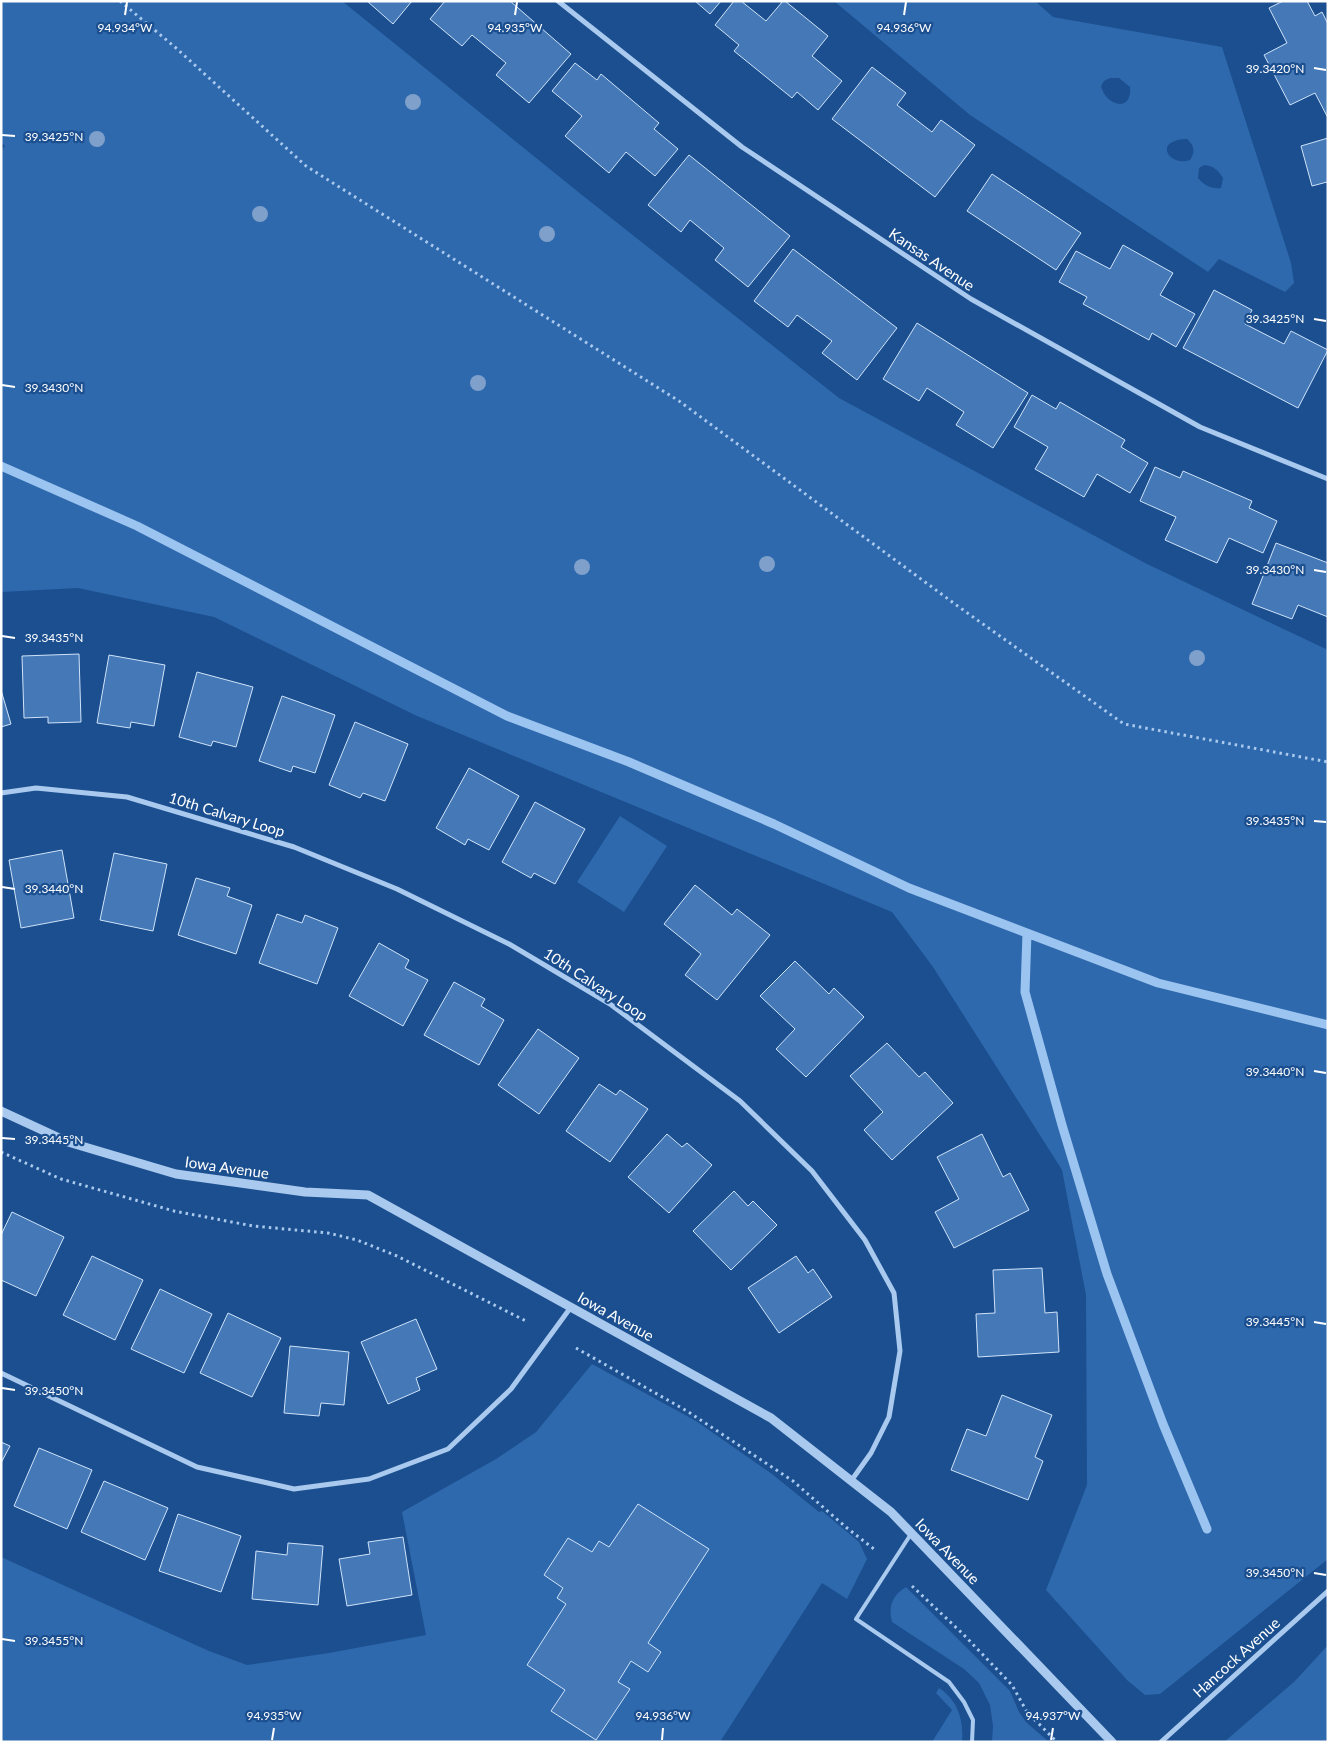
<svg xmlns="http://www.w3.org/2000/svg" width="1329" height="1743" viewBox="0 0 1329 1743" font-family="Lato,sans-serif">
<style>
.green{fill:#2e69ad;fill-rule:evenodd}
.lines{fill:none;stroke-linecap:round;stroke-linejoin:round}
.stream{stroke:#9cc4f0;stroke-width:9}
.building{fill:#4478b7;stroke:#cfe3fa}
.path{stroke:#a9c9ee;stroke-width:3;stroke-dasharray:2.5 4;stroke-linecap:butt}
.service{stroke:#a9c9ee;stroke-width:4}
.minor{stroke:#a9c9ee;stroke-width:5}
.tertiary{stroke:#a9c9ee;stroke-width:9}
.tree{fill:#7ea0ca}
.ticks{fill:none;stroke:#fff;stroke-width:2}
.labels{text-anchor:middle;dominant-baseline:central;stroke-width:4.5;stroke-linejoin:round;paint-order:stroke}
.street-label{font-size:15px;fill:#fff;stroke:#1b4f8f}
.ticks-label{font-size:12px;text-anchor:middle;fill:#fff;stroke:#1b4f8f;stroke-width:4.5;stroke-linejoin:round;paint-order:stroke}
</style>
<rect width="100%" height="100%" fill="#1b4f8f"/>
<path class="green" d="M 1,1 L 342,1 L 582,195 L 839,398 L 1145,563 L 1328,650 L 1328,1559 L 1160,1694 L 1145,1695 L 1127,1680 L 1046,1590 L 1087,1485 L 1086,1295 L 1062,1170 L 933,967 L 892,912 L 417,716 L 214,617 L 78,588 L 1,592 L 1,151 L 5,146 L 1,142 Z
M 834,1 L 1035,1 L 1053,17 L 1222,47 L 1291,263 L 1294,283 L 1285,292 L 1219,259 L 1208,272 L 970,115 ZM 1110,78 L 1119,78 L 1130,87 C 1132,114 1105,105 1101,86 L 1104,81 ZM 1187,139 C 1194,146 1196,151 1190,160 C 1169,167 1152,140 1187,139 ZM 1204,165 C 1214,166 1218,170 1223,178 L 1221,188 C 1211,189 1205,186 1198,178 L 1199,168 Z
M 620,816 L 667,846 L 624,912 L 577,882 Z
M 592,1364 L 696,1421 L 772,1474 L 819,1512 L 822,1511 L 859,1542 L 867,1559 L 847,1599 L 822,1583 L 720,1742 L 1,1742 L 1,1557 L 209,1651 L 247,1665 L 329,1653 L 426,1635 L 402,1512 L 496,1459 L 536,1432 Z
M 906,1587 L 1010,1691 L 1019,1712 L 1026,1722 L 1049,1742 L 992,1742 L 993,1726 L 990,1705 L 979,1683 L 964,1669 L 892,1622 C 888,1606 892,1596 906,1587 Z
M 1328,1645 L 1328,1742 L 1224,1742 L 1295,1681 Z
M 939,1688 C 958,1700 964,1721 962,1742 L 932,1742 L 952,1710 L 936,1693 Z"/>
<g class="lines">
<path class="stream" d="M 1,466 L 137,526 L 507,716 L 629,762 L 774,824 L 909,888 L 1158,983 L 1328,1025
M 1027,933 L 1025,992 L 1062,1125 L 1107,1274 L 1163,1424 L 1207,1529"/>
</g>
<path class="building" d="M 367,1 L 412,1 L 393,24 Z
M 445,1 L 510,1 L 571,54 L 529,103 L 496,75 L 506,63 L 472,35 L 462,46 L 430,19 Z
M 695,1 L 721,1 L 710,14 Z
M 734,1 L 741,1 L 766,21 L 783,1 L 785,1 L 828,36 L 812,56 L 842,81 L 818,110 L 797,92 L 792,98 L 734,51 L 739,45 L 715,25 Z
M 1283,1 L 1307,1 L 1315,16 L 1322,12 L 1328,24 L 1328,118 L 1315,93 L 1290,105 L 1264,55 L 1287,43 L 1269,8 Z
M 575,63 L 597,80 L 601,74 L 659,123 L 654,129 L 678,149 L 655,176 L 626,152 L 609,173 L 565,136 L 582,116 L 552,91 Z
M 872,67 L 906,93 L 897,105 L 932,132 L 941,120 L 975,145 L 935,197 L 832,119 Z
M 1328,138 L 1328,185 L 1327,182 L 1312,186 L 1301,146 Z
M 689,155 L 790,236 L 748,287 L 715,260 L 724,248 L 690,220 L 681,232 L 648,205 Z
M 992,174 L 1081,233 L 1056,270 L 967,211 Z
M 1123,245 L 1173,273 L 1160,295 L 1195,314 L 1176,347 L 1152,333 L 1149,340 L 1083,304 L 1087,297 L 1059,282 L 1076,251 L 1110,269 Z
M 793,249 L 897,328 L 857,380 L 822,353 L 832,341 L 797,315 L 788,327 L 754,301 Z
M 1214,290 L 1252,310 L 1245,324 L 1284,344 L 1291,331 L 1328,350 L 1298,408 L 1183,348 Z
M 917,323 L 1028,393 L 993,448 L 956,425 L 964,412 L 927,388 L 919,401 L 883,379 Z
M 1032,395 L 1056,409 L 1060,402 L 1125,440 L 1121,447 L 1148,463 L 1130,493 L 1097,474 L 1084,497 L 1035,469 L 1048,447 L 1014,427 Z
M 1155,467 L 1180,478 L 1183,471 L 1252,501 L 1249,508 L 1277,521 L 1263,553 L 1229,538 L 1217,563 L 1165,540 L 1176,517 L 1140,501 Z
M 1276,543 L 1328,563 L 1328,617 L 1298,605 L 1292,619 L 1252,604 Z
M 79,654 L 81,722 L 48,723 L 48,717 L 24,718 L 22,656 Z
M 109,655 L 165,665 L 154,726 L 131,722 L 130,728 L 97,723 Z
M 197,672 L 253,687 L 236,747 L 213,741 L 211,746 L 179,737 Z
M 1,690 L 11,724 L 1,727 Z
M 282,696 L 335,715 L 315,773 L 293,766 L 291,772 L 259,761 Z
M 355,722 L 408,744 L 385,801 L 363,793 L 360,798 L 329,785 Z
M 469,768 L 519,796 L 489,850 L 468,839 L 465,845 L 436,828 Z
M 535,802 L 585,829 L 555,884 L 534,873 L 531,878 L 502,862 Z
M 62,850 L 74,918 L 21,928 L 9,860 Z
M 114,853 L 167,864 L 153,931 L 100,920 Z
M 196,878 L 230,888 L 227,896 L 252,905 L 236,954 L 178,935 Z
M 695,885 L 732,915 L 737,909 L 770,935 L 717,1000 L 685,975 L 701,954 L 664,924 Z
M 277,914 L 302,923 L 305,915 L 338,928 L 317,984 L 259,963 Z
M 379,943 L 409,960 L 405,968 L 428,980 L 403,1026 L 349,996 Z
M 795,961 L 829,994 L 834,988 L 864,1017 L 806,1077 L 776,1049 L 795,1029 L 760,996 Z
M 454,982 L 485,999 L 481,1006 L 504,1020 L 479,1065 L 424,1035 Z
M 538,1029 L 579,1058 L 539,1114 L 498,1085 Z
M 887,1043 L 919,1077 L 925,1072 L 953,1103 L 892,1160 L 864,1130 L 883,1112 L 850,1076 Z
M 599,1084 L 616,1095 L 620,1090 L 648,1109 L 610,1162 L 566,1131 Z
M 667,1134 L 682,1147 L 687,1143 L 712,1165 L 669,1213 L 628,1177 Z
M 982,1134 L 1003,1177 L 1010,1173 L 1029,1210 L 954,1248 L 935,1212 L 959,1199 L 937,1157 Z
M 734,1191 L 748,1206 L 753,1201 L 777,1225 L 731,1270 L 693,1231 Z
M 12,1212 L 64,1237 L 36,1296 L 1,1280 L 1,1235 Z
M 92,1256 L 143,1280 L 115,1340 L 63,1315 Z
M 796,1256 L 808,1273 L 813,1269 L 832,1297 L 779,1333 L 748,1288 Z
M 1042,1268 L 1045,1313 L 1057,1312 L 1059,1352 L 978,1357 L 976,1314 L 995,1313 L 993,1270 Z
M 160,1289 L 212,1314 L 184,1373 L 131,1349 Z
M 228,1313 L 281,1338 L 252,1397 L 200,1373 Z
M 416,1319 L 437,1369 L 416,1378 L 420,1390 L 388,1404 L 361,1342 Z
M 290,1346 L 349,1352 L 344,1405 L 321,1403 L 319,1416 L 284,1413 Z
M 1002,1395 L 1052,1415 L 1035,1457 L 1043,1461 L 1028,1500 L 951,1470 L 967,1429 L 986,1436 Z
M 1,1442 L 10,1446 L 1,1463 Z
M 39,1448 L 92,1470 L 67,1529 L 14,1506 Z
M 104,1481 L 168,1508 L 145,1560 L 81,1532 Z
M 638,1504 L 709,1549 L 648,1643 L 661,1652 L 648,1672 L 631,1661 L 618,1682 L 630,1689 L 596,1740 L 551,1711 L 565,1690 L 527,1665 L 566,1604 L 557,1598 L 563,1588 L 544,1575 L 568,1538 L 592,1552 L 599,1541 L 609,1547 Z
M 178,1514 L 241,1536 L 221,1592 L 159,1571 Z
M 403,1537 L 412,1595 L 347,1606 L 339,1559 L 370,1554 L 368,1542 Z
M 288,1543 L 323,1546 L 318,1605 L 252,1599 L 256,1551 L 287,1555 Z"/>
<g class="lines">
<path class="path" d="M 120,1 L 176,48 L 306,166 L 679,401 L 959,607 L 1124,724 L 1328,762
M 1,1152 L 61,1179 L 174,1211 L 253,1226 L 328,1233 L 357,1240 L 397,1256 L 528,1322
M 576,1348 L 687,1411 L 793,1481 L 847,1528 L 874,1549
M 912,1586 L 963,1634 L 1012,1685 L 1027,1712 L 1057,1742"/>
<path class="service" d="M 911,1534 L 856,1619 L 949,1682 L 964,1702 L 973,1720 L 972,1742"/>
<path class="minor" d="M 558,1 L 742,147 L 971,299 L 1200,427 L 1328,479
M 1,793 L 36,788 L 127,797 L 294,847 L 397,889 L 509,944 L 610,1004 L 740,1101 L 812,1171 L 865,1240 L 894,1293 L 900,1351 L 889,1417 L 871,1453 L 851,1481
M 1,1373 L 197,1467 L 294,1489 L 369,1479 L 448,1449 L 511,1389 L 571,1307
M 1161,1742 L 1328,1591"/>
<path class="tertiary" d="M 1,1111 L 68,1142 L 176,1174 L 305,1192 L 368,1195 L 771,1418 L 891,1512 L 1112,1742"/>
</g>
<g class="tree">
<circle cx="413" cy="102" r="8"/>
<circle cx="97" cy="139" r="8"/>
<circle cx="260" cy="214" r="8"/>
<circle cx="547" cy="234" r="8"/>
<circle cx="478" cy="383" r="8"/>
<circle cx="767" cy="564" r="8"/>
<circle cx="582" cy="567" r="8"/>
<circle cx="1197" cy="658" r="8"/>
</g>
<path class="ticks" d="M 125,15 L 127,2M 515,15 L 517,2M 904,15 L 906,2M 1314,68 L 1326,70M 2,135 L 15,136M 1314,319 L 1326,321M 2,385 L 15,387M 1314,570 L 1326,572M 2,636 L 15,638M 1314,821 L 1326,822M 2,887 L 15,889M 1314,1071 L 1326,1073M 2,1138 L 15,1139M 1314,1322 L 1326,1324M 2,1388 L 15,1390M 1314,1573 L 1326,1575M 2,1639 L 15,1641M 272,1740 L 274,1728M 662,1740 L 663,1728M 1051,1740 L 1053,1728"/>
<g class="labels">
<g class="street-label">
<text transform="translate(932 259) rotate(34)">Kansas Avenue</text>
<text transform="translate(227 814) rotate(17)">10th Calvary Loop</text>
<text transform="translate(596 984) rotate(33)">10th Calvary Loop</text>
<text transform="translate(227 1167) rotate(8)">Iowa Avenue</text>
<text transform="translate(616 1316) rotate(29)">Iowa Avenue</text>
<text transform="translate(948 1551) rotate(46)">Iowa Avenue</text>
<text transform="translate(1236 1657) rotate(-42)">Hancock Avenue</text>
</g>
</g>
<g class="ticks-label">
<text x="125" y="32">94.934°W</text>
<text x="515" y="32">94.935°W</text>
<text x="904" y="32">94.936°W</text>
<text x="1275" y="73">39.3420°N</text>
<text x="54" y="141">39.3425°N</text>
<text x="1275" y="323">39.3425°N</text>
<text x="54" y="392">39.3430°N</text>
<text x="1275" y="574">39.3430°N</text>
<text x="54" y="642">39.3435°N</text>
<text x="1275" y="825">39.3435°N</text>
<text x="54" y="893">39.3440°N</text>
<text x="1275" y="1076">39.3440°N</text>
<text x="54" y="1144">39.3445°N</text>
<text x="1275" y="1326">39.3445°N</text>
<text x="54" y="1395">39.3450°N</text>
<text x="1275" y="1577">39.3450°N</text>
<text x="54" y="1645">39.3455°N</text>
<text x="274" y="1720">94.935°W</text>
<text x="663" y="1720">94.936°W</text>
<text x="1053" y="1720">94.937°W</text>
</g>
<rect width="1329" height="1743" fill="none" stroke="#ffffff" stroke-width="5"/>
</svg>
